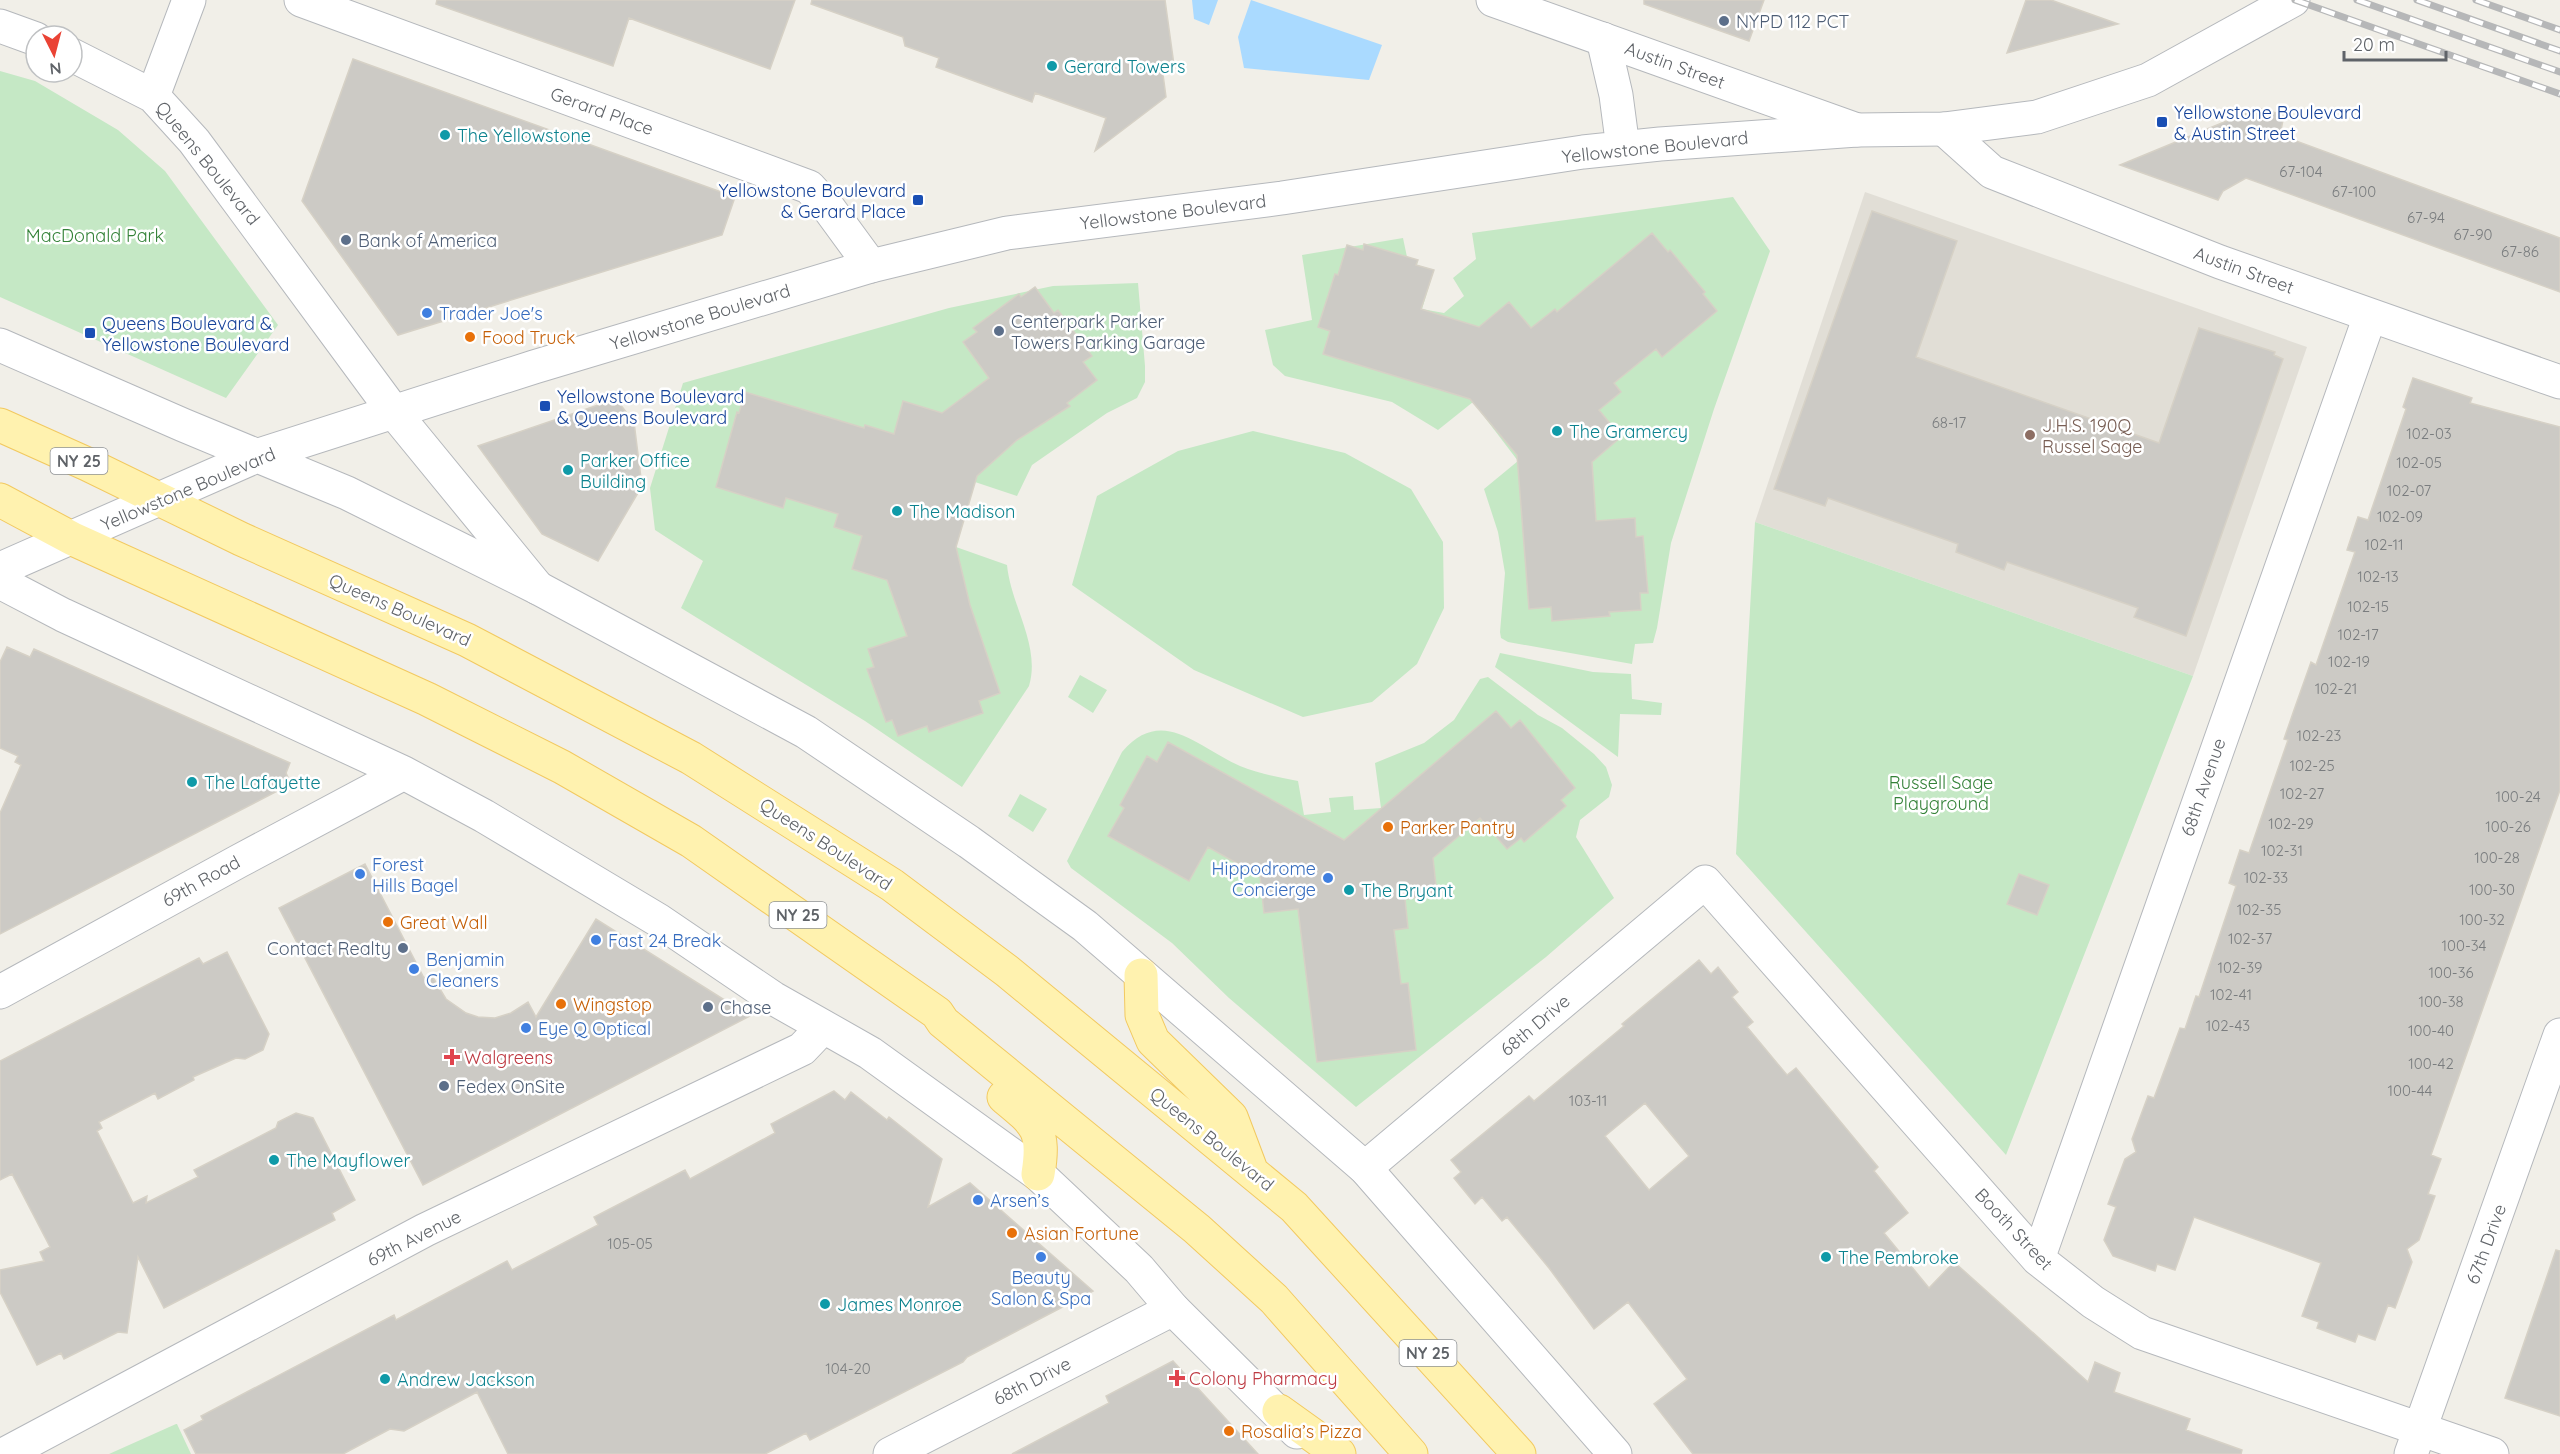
<svg xmlns="http://www.w3.org/2000/svg" width="2560" height="1454" viewBox="0 0 2560 1454" font-family="Quicksand,sans-serif">
<style>
.education{fill:#e1ded6}
.green{fill:#c5e8c5}
.water{fill:#aadaff}
.building{fill:#cccac5;stroke:#d6d1c6;stroke-width:1.5;fill-rule:evenodd}
.lines{fill:none;stroke-linecap:round;stroke-linejoin:round}
.minor-casing{stroke:#b5b8bc;stroke-width:35}
.tertiary-casing{stroke:#b5b8bc;stroke-width:35}
.primary-casing{stroke:#f2c960;stroke-width:35}
.minor{stroke:#fff;stroke-width:33}
.tertiary{stroke:#fff;stroke-width:33}
.primary{stroke:#fff2af;stroke-width:33}
.rail-casing{stroke:#b6b7b8;stroke-width:7}
.rail{stroke:#fff;stroke-width:4.5;stroke-dasharray:14;stroke-linecap:butt}
.service-dot{fill:#5c6f8a;stroke:#fff;stroke-width:2}
.culture-dot{fill:#0f9aa8;stroke:#fff;stroke-width:2}
.transit-dot{fill:#1a4fb4;stroke:#fff;stroke-width:2}
.shop-dot{fill:#3f7fe0;stroke:#fff;stroke-width:2}
.food-dot{fill:#e8710a;stroke:#fff;stroke-width:2}
.education-dot{fill:#8d6e63;stroke:#fff;stroke-width:2}
.health-dot{fill:#e0444e;stroke:#fff;stroke-width:2}
.labels{text-anchor:middle;dominant-baseline:central;stroke-width:5;stroke-linejoin:round;paint-order:stroke}
.number-label{font-size:15px;fill:#7a7d7f}
.shield{fill:#fff;stroke:#8f9295;stroke-width:1.5}
.shield-label{font-size:16px;font-weight:bold;fill:#5f6368}
.service-label{font-size:18px;fill:#4e5e75;stroke:#fff;text-anchor:start}
.street-label{font-size:18px;fill:#5f6368;stroke:#fff}
.culture-label{font-size:18px;fill:#0d838f;stroke:#fff;text-anchor:start}
.transit-label{font-size:18px;fill:#164399;stroke:#fff;text-anchor:start}
.park-label{font-size:18px;fill:#348238;stroke:#fff}
.shop-label{font-size:18px;fill:#366cbe;stroke:#fff;text-anchor:start}
.food-label{font-size:18px;fill:#c56008;stroke:#fff;text-anchor:start}
.education-label{font-size:18px;fill:#785e54;stroke:#fff;text-anchor:start}
.health-label{font-size:18px;fill:#be3a42;stroke:#fff;text-anchor:start}
</style>
<rect width="100%" height="100%" fill="#f1efe8"/>
<path class="education" d="M 1865,192 L 2307,347 L 2193,676 L 1755,522 Z"/>
<path class="green" d="M 0,71 L 35,81 L 118,130 L 165,171 L 278,325 L 226,398 L 0,297 Z
M 1733,197 L 1770,251 L 1714,409 L 1671,543 L 1657,628 L 1653,643 L 1635,644 L 1632,664 L 1508,642 L 1501,638 L 1500,632 L 1505,573 L 1498,532 L 1484,489 L 1518,461 L 1473,402 L 1438,430 L 1392,402 L 1285,376 L 1273,365 L 1265,330 L 1312,320 L 1302,255 L 1403,238 L 1407,257 L 1418,260 L 1417,265 L 1434,270 L 1422,309 L 1444,313 L 1464,296 L 1453,278 L 1476,259 L 1472,233 Z
M 1138,283 L 1145,366 L 1145,382 L 1137,398 L 1107,413 L 1032,465 L 1017,496 L 975,482 L 956,547 L 1007,565 C 1011,606 1041,646 1029,686 L 962,787 L 865,721 L 681,608 L 703,561 L 655,530 L 650,488 L 683,383 L 949,308 L 1053,286 Z
M 1253,431 L 1345,453 L 1411,489 L 1443,542 L 1444,608 L 1417,664 L 1372,702 L 1303,717 L 1194,670 L 1072,585 L 1097,496 L 1178,451 Z
M 1755,522 L 2193,676 L 2006,1155 L 1736,854 Z
M 1500,653 L 1593,672 L 1631,674 L 1632,699 L 1662,703 L 1661,715 L 1620,714 L 1618,757 L 1495,667 Z
M 1080,675 L 1107,690 L 1093,713 L 1068,697 Z
M 1488,677 L 1538,715 L 1562,728 L 1594,754 L 1606,767 L 1612,785 L 1609,797 L 1580,820 L 1576,837 L 1614,898 L 1546,957 L 1356,1107 L 1229,998 L 1172,943 L 1071,868 L 1067,861 L 1122,752 C 1162,705 1197,747 1240,766 C 1259,774 1279,777 1298,781 L 1304,815 L 1331,812 L 1329,798 L 1353,796 L 1354,810 L 1381,808 L 1375,763 L 1424,743 L 1454,720 L 1480,679 Z
M 1020,794 L 1047,809 L 1033,832 L 1008,816 Z
M 177,1424 L 191,1454 L 109,1454 L 176,1424 Z"/>
<path class="water" d="M 1192,0 L 1218,0 L 1209,25 L 1194,19 Z
M 1251,0 L 1382,45 L 1369,80 L 1244,68 L 1238,37 Z"/>
<path class="building" d="M 437,0 L 795,0 L 770,69 L 629,18 L 613,66 L 436,4 Z
M 812,0 L 1165,0 L 1174,65 L 1162,67 L 1166,97 L 1095,151 L 1106,118 L 1035,93 L 1032,102 L 936,67 L 939,58 L 905,46 L 903,37 L 811,4 Z
M 1644,0 L 1764,0 L 1749,41 L 1644,4 Z
M 2026,0 L 2051,0 L 2118,24 L 2007,53 Z
M 353,59 L 735,197 L 722,235 L 398,335 L 302,201 Z
M 2258,108 L 2284,115 L 2280,135 L 2560,238 L 2560,292 L 2246,178 L 2223,191 L 2218,200 L 2120,165 Z
M 1872,211 L 1957,241 L 1916,357 L 2159,443 L 2199,328 L 2275,352 L 2274,355 L 2283,359 L 2186,636 L 2134,617 L 2138,608 L 2007,562 L 2004,570 L 1956,552 L 1958,544 L 1828,498 L 1825,506 L 1774,489 Z
M 1652,233 L 1668,252 L 1670,250 L 1705,292 L 1703,294 L 1717,311 L 1662,357 L 1656,349 L 1614,383 L 1621,392 L 1599,410 L 1621,437 L 1592,462 L 1596,521 L 1635,518 L 1636,537 L 1643,536 L 1648,593 L 1640,593 L 1641,610 L 1609,612 L 1610,616 L 1552,621 L 1551,607 L 1529,609 L 1517,455 L 1470,399 L 1323,354 L 1330,331 L 1318,327 L 1335,274 L 1338,275 L 1347,245 L 1363,250 L 1364,244 L 1418,260 L 1416,265 L 1434,270 L 1421,309 L 1479,327 L 1509,302 L 1531,328 L 1555,309 L 1557,312 Z
M 1035,287 L 1054,313 L 1058,310 L 1092,356 L 1083,362 L 1097,380 L 1067,403 L 1070,406 L 1017,440 L 977,476 L 956,547 L 970,605 L 1000,693 L 979,701 L 983,713 L 929,732 L 927,726 L 898,736 L 892,720 L 886,722 L 867,669 L 874,667 L 868,649 L 907,636 L 887,580 L 852,569 L 862,536 L 834,527 L 838,514 L 786,498 L 783,508 L 716,487 L 737,412 L 739,413 L 745,392 L 864,428 L 865,425 L 894,434 L 903,401 L 942,413 L 989,378 L 963,342 L 977,332 L 973,328 L 1019,294 L 1021,297 Z
M 2413,378 L 2472,398 L 2470,403 L 2560,427 L 2560,790 L 2431,1155 L 2441,1159 L 2428,1194 L 2435,1196 L 2419,1240 L 2407,1249 L 2412,1262 L 2395,1308 L 2388,1305 L 2375,1340 L 2358,1334 L 2355,1342 L 2317,1328 L 2319,1322 L 2302,1316 L 2321,1263 L 2194,1217 L 2175,1270 L 2157,1264 L 2155,1271 L 2113,1256 L 2104,1240 L 2116,1207 L 2108,1204 L 2125,1159 L 2136,1152 L 2132,1139 L 2148,1096 L 2154,1098 L 2180,1028 L 2185,1029 L 2196,996 L 2199,997 L 2236,886 L 2229,883 L 2240,850 L 2249,853 L 2288,740 L 2284,739 L 2294,710 L 2311,662 L 2316,665 L 2355,552 L 2347,550 L 2358,517 L 2368,520 L 2406,409 L 2403,407 Z
M 616,399 L 634,422 L 642,486 L 598,561 L 542,534 L 478,446 Z
M 7,647 L 30,657 L 34,649 L 290,763 L 286,773 L 291,784 L 0,934 L 0,813 L 21,765 L 15,762 L 18,756 L 0,748 L 0,662 Z
M 1496,711 L 1511,728 L 1520,720 L 1575,788 L 1561,800 L 1566,806 L 1524,842 L 1521,838 L 1507,849 L 1480,818 L 1433,858 L 1437,895 L 1405,899 L 1408,928 L 1394,930 L 1401,984 L 1408,983 L 1416,1050 L 1317,1062 L 1298,909 L 1264,913 L 1260,876 L 1208,847 L 1189,881 L 1108,836 L 1124,808 L 1120,805 L 1147,756 L 1157,762 L 1168,742 L 1344,840 Z
M 365,864 L 424,978 L 431,974 L 446,999 L 466,1013 L 478,1017 L 495,1018 L 511,1013 L 528,1002 L 536,1017 L 596,919 L 750,1016 L 423,1185 L 279,908 Z
M 2019,874 L 2049,885 L 2037,915 L 2007,904 Z
M 227,952 L 269,1034 L 263,1050 L 245,1059 L 236,1058 L 193,1077 L 194,1080 L 158,1099 L 155,1093 L 99,1122 L 102,1128 L 97,1131 L 133,1203 L 147,1196 L 146,1203 L 198,1177 L 194,1170 L 276,1128 L 278,1122 L 296,1113 L 313,1118 L 355,1200 L 332,1213 L 335,1220 L 164,1308 L 138,1257 L 127,1333 L 118,1332 L 64,1359 L 61,1353 L 37,1365 L 0,1292 L 0,1270 L 44,1261 L 40,1252 L 50,1247 L 12,1174 L 0,1180 L 0,1061 L 199,958 L 203,964 Z
M 1699,960 L 1711,974 L 1718,967 L 1738,992 L 1732,997 L 1753,1022 L 1747,1027 L 1787,1075 L 1796,1068 L 1878,1167 L 1874,1171 L 1908,1213 L 1884,1233 L 1929,1288 L 1954,1262 L 2088,1382 L 2095,1362 L 2120,1373 L 2114,1392 L 2190,1419 L 2186,1430 L 2242,1450 L 2241,1454 L 1693,1454 L 1654,1404 L 1687,1379 L 1628,1302 L 1594,1329 L 1549,1268 L 1507,1217 L 1502,1221 L 1482,1197 L 1475,1204 L 1454,1178 L 1461,1172 L 1451,1160 L 1529,1096 L 1534,1101 L 1624,1026 L 1622,1024 ZM 1645,1103 L 1689,1156 L 1649,1190 L 1605,1136 Z
M 834,1091 L 845,1100 L 851,1092 L 887,1120 L 889,1117 L 942,1159 L 928,1207 L 970,1183 L 1093,1291 L 967,1357 L 963,1362 L 810,1440 L 806,1433 L 765,1454 L 508,1454 L 477,1392 L 404,1431 L 390,1429 L 343,1454 L 196,1454 L 184,1430 L 203,1420 L 201,1416 L 394,1315 L 396,1320 L 507,1261 L 512,1270 L 598,1225 L 594,1217 L 685,1170 L 690,1179 L 775,1133 L 771,1124 Z
M 2556,1250 L 2560,1251 L 2560,1416 L 2505,1398 Z
M 1173,1361 L 1258,1454 L 1012,1454 L 1109,1403 L 1106,1396 Z"/>
<g class="lines">
<defs>
<path id="minor" d="M 301,0 L 809,187 L 830,210 L 871,266
M 1493,0 L 1857,130
M 0,26 L 36,39
M 72,55 L 153,96 L 194,141 L 393,411 L 538,588
M 153,96 L 189,0
M 1944,129 L 1992,172 L 2220,262 L 2560,382
M 1365,1168 L 1705,882 L 2038,1259 L 2093,1302 L 2142,1333 L 2492,1454
M 2038,1259 L 2370,316
M 5,1454 L 425,1230 L 802,1049 L 823,1027
M 890,1454 L 1173,1309
M 2411,1454 L 2560,1035"/>
<path id="tertiary" d="M 1603,39 L 1616,95 L 1623,148
M 0,345 L 183,425 L 347,493 L 538,588 L 806,732 L 969,842 L 1085,926 L 1365,1168 L 1615,1454
M 0,569 L 259,455 L 534,367 L 871,266 L 1007,233 L 1282,198 L 1583,152 L 1660,144 L 1857,130 L 1944,129 L 2037,117 L 2148,80 L 2293,0
M 0,582 L 63,615 L 404,773 L 484,816 L 658,920 L 773,998 L 870,1053 L 1038,1174 L 1139,1269 L 1173,1309 L 1297,1432
M 0,992 L 239,861 L 404,773"/>
<path id="primary" d="M 0,425 L 87,464 L 241,539 L 467,640 L 691,758 L 892,885 L 1007,971 L 1294,1207 L 1519,1454
M 0,500 L 73,539 L 427,699 L 562,767 L 691,841 L 937,1013 L 943,1022 L 1197,1229 L 1274,1299 L 1411,1454
M 1141,975 L 1142,1015 L 1153,1041 L 1231,1117 L 1251,1170
M 1004,1097 C 1037,1124 1045,1130 1038,1174
M 1279,1411 L 1339,1454"/>
</defs>
<use href="#minor" class="minor-casing"/>
<use href="#tertiary" class="tertiary-casing"/>
<use href="#primary" class="primary-casing"/>
<use href="#minor" class="minor"/>
<use href="#tertiary" class="tertiary"/>
<use href="#primary" class="primary"/>
<defs>
<path id="rail" d="M 2295,0 L 2560,94
M 2357,0 L 2560,72
M 2417,0 L 2560,51
M 2476,0 L 2560,30"/>
</defs>
<use href="#rail" class="rail-casing"/>
<use href="#rail" class="rail"/>
</g>
<g class="service-dot">
<circle cx="1724" cy="21" r="6"/>
<circle cx="346" cy="240" r="6"/>
<circle cx="999" cy="331" r="6"/>
<circle cx="403" cy="948" r="6"/>
<circle cx="708" cy="1007" r="6"/>
<circle cx="444" cy="1086" r="6"/>
</g>
<g class="culture-dot">
<circle cx="1052" cy="66" r="6"/>
<circle cx="445" cy="135" r="6"/>
<circle cx="1557" cy="431" r="6"/>
<circle cx="568" cy="470" r="6"/>
<circle cx="897" cy="511" r="6"/>
<circle cx="192" cy="782" r="6"/>
<circle cx="1349" cy="890" r="6"/>
<circle cx="274" cy="1160" r="6"/>
<circle cx="1826" cy="1257" r="6"/>
<circle cx="825" cy="1304" r="6"/>
<circle cx="385" cy="1379" r="6"/>
</g>
<g class="transit-dot">
<rect x="2156" y="116" width="12" height="12" rx="3"/>
<rect x="912" y="194" width="12" height="12" rx="3"/>
<rect x="84" y="327" width="12" height="12" rx="3"/>
<rect x="539" y="400" width="12" height="12" rx="3"/>
</g>
<g class="shop-dot">
<circle cx="427" cy="313" r="6"/>
<circle cx="360" cy="874" r="6"/>
<circle cx="1328" cy="878" r="6"/>
<circle cx="596" cy="940" r="6"/>
<circle cx="414" cy="969" r="6"/>
<circle cx="526" cy="1028" r="6"/>
<circle cx="978" cy="1200" r="6"/>
<circle cx="1041" cy="1257" r="6"/>
</g>
<g class="food-dot">
<circle cx="470" cy="337" r="6"/>
<circle cx="1388" cy="827" r="6"/>
<circle cx="388" cy="922" r="6"/>
<circle cx="561" cy="1004" r="6"/>
<circle cx="1012" cy="1233" r="6"/>
<circle cx="1229" cy="1431" r="6"/>
</g>
<circle class="education-dot" cx="2030" cy="435" r="6"/>
<g class="health-dot">
<path d="M449 1048h6v6h6v6h-6v6h-6v-6h-6v-6h6z"/>
<path d="M1174 1369h6v6h6v6h-6v6h-6v-6h-6v-6h6z"/>
</g>
<g class="labels">
<g class="number-label">
<text x="2301" y="171">67-104</text>
<text x="2354" y="191">67-100</text>
<text x="2426" y="217">67-94</text>
<text x="2473" y="234">67-90</text>
<text x="2520" y="251">67-86</text>
<text x="1949" y="422">68-17</text>
<text x="2429" y="433">102-03</text>
<text x="2419" y="462">102-05</text>
<text x="2409" y="490">102-07</text>
<text x="2400" y="516">102-09</text>
<text x="2384" y="544">102-11</text>
<text x="2378" y="576">102-13</text>
<text x="2368" y="606">102-15</text>
<text x="2358" y="634">102-17</text>
<text x="2349" y="661">102-19</text>
<text x="2336" y="688">102-21</text>
<text x="2319" y="735">102-23</text>
<text x="2312" y="765">102-25</text>
<text x="2302" y="793">102-27</text>
<text x="2518" y="796">100-24</text>
<text x="2291" y="823">102-29</text>
<text x="2508" y="826">100-26</text>
<text x="2282" y="850">102-31</text>
<text x="2497" y="857">100-28</text>
<text x="2266" y="877">102-33</text>
<text x="2492" y="889">100-30</text>
<text x="2259" y="909">102-35</text>
<text x="2482" y="919">100-32</text>
<text x="2250" y="938">102-37</text>
<text x="2464" y="945">100-34</text>
<text x="2240" y="967">102-39</text>
<text x="2451" y="972">100-36</text>
<text x="2231" y="994">102-41</text>
<text x="2441" y="1001">100-38</text>
<text x="2228" y="1025">102-43</text>
<text x="2431" y="1030">100-40</text>
<text x="2431" y="1063">100-42</text>
<text x="2410" y="1090">100-44</text>
<text x="1588" y="1100">103-11</text>
<text x="630" y="1243">105-05</text>
<text x="848" y="1368">104-20</text>
</g>
<g class="shield">
<rect x="50.5" y="448" width="57" height="26" rx="4.5"/>
<rect x="769.5" y="902" width="57" height="26" rx="4.5"/>
<rect x="1399.5" y="1340" width="57" height="26" rx="4.5"/>
</g>
<g class="shield-label">
<text x="79" y="461">NY 25</text>
<text x="798" y="915">NY 25</text>
<text x="1428" y="1353">NY 25</text>
</g>
<g class="service-label">
<text x="1736" y="21">NYPD 112 PCT</text>
<text x="358" y="240">Bank of America</text>
<text x="1011" y="321">Centerpark Parker<tspan x="1011" dy="21">Towers Parking Garage</tspan></text>
<text x="391" y="948" text-anchor="end">Contact Realty</text>
<text x="720" y="1007">Chase</text>
<text x="456" y="1086">Fedex OnSite</text>
</g>
<g class="street-label">
<text transform="translate(1675 65) rotate(20)">Austin Street</text>
<text transform="translate(602 111) rotate(20)">Gerard Place</text>
<text transform="translate(1655 147) rotate(-6)">Yellowstone Boulevard</text>
<text transform="translate(208 163) rotate(51)">Queens Boulevard</text>
<text transform="translate(1173 212) rotate(-7)">Yellowstone Boulevard</text>
<text transform="translate(2244 270) rotate(20)">Austin Street</text>
<text transform="translate(700 317) rotate(-17)">Yellowstone Boulevard</text>
<text transform="translate(188 489) rotate(-23)">Yellowstone Boulevard</text>
<text transform="translate(400 610) rotate(24)">Queens Boulevard</text>
<text transform="translate(2203 787) rotate(-71)">68th Avenue</text>
<text transform="translate(826 844) rotate(33)">Queens Boulevard</text>
<text transform="translate(201 881) rotate(-29)">69th Road</text>
<text transform="translate(1535 1025) rotate(-40)">68th Drive</text>
<text transform="translate(1212 1139) rotate(39)">Queens Boulevard</text>
<text transform="translate(2014 1229) rotate(47)">Booth Street</text>
<text transform="translate(414 1238) rotate(-27)">69th Avenue</text>
<text transform="translate(2486 1244) rotate(-70)">67th Drive</text>
<text transform="translate(1032 1381) rotate(-27)">68th Drive</text>
</g>
<g class="culture-label">
<text x="1064" y="66">Gerard Towers</text>
<text x="457" y="135">The Yellowstone</text>
<text x="1569" y="431">The Gramercy</text>
<text x="580" y="460">Parker Office<tspan x="580" dy="21">Building</tspan></text>
<text x="909" y="511">The Madison</text>
<text x="204" y="782">The Lafayette</text>
<text x="1361" y="890">The Bryant</text>
<text x="286" y="1160">The Mayflower</text>
<text x="1838" y="1257">The Pembroke</text>
<text x="837" y="1304">James Monroe</text>
<text x="397" y="1379">Andrew Jackson</text>
</g>
<g class="transit-label">
<text x="2174" y="112">Yellowstone Boulevard<tspan x="2174" dy="21">&amp; Austin Street</tspan></text>
<text x="906" y="190" text-anchor="end">Yellowstone Boulevard<tspan x="906" dy="21">&amp; Gerard Place</tspan></text>
<text x="102" y="323">Queens Boulevard &amp;<tspan x="102" dy="21">Yellowstone Boulevard</tspan></text>
<text x="557" y="396">Yellowstone Boulevard<tspan x="557" dy="21">&amp; Queens Boulevard</tspan></text>
</g>
<g class="park-label">
<text x="95" y="235">MacDonald Park</text>
<text x="1941" y="782">Russell Sage<tspan x="1941" dy="21">Playground</tspan></text>
</g>
<g class="shop-label">
<text x="439" y="313">Trader Joe's</text>
<text x="372" y="864">Forest<tspan x="372" dy="21">Hills Bagel</tspan></text>
<text x="1316" y="868" text-anchor="end">Hippodrome<tspan x="1316" dy="21">Concierge</tspan></text>
<text x="608" y="940">Fast 24 Break</text>
<text x="426" y="959">Benjamin<tspan x="426" dy="21">Cleaners</tspan></text>
<text x="538" y="1028">Eye Q Optical</text>
<text x="990" y="1200">Arsen’s</text>
<text x="1041" y="1277" text-anchor="middle">Beauty<tspan x="1041" dy="21">Salon &amp; Spa</tspan></text>
</g>
<g class="food-label">
<text x="482" y="337">Food Truck</text>
<text x="1400" y="827">Parker Pantry</text>
<text x="400" y="922">Great Wall</text>
<text x="573" y="1004">Wingstop</text>
<text x="1024" y="1233">Asian Fortune</text>
<text x="1241" y="1431">Rosalia’s Pizza</text>
</g>
<g class="education-label">
<text x="2042" y="425">J.H.S. 190Q<tspan x="2042" dy="21">Russel Sage</tspan></text>
</g>
<g class="health-label">
<text x="464" y="1057">Walgreens</text>
<text x="1189" y="1378">Colony Pharmacy</text>
</g>
</g>
<g transform="translate(54 54) rotate(174)"><circle r="28" fill="#ffffff" stroke="#bfc1c3" stroke-width="1.5"/>
<path d="M0-4.5L10 22L0 15L-10 22Z" fill="#ea4335"/>
<text y="-9" font-size="16" font-weight="bold" text-anchor="middle" fill="#5f6368">N</text>
</g>
<path d="M2344 51v9h102v-9" fill="none" stroke="#5f6368" stroke-width="3"/>
<text x="2353" y="51" font-size="18" fill="#5f6368" stroke="#ffffff" stroke-width="4.5" paint-order="stroke">20 m</text>
</svg>
